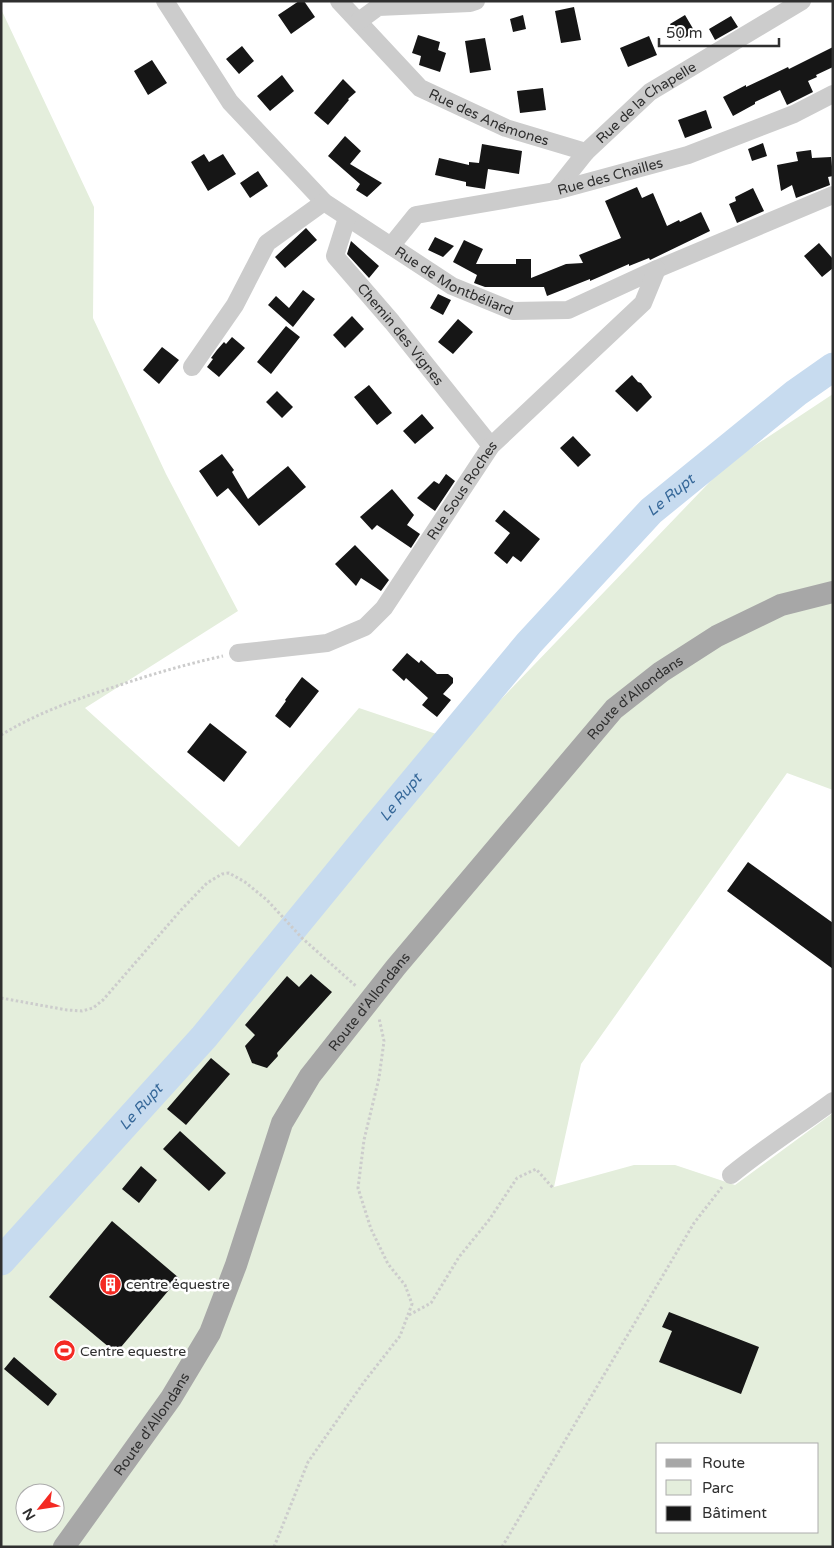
<svg xmlns="http://www.w3.org/2000/svg" width="834" height="1548" viewBox="0 0 834 1548" font-family="'Varela Round',sans-serif">
<style>
.green{fill:#e4eedc;fill-rule:evenodd}
.lines{fill:none;stroke-linecap:round;stroke-linejoin:round}
.river{stroke:#c7dbef;stroke-width:29}
.building{fill:#161616}
.path{stroke:#ccc;stroke-width:3;stroke-dasharray:2.5 2.5;stroke-linecap:butt}
.minor{stroke:#ccc;stroke-width:18}
.major{stroke:#a7a7a7;stroke-width:22}
.labels{text-anchor:middle;dominant-baseline:central;stroke-width:5;stroke-linejoin:round;paint-order:stroke}
.street-label{font-size:14px;fill:#2f2f2f;stroke:#fff}
.poi-label{font-size:14px;fill:#2f2f2f;stroke:#fff;text-anchor:start}
.water-label{font-size:15px;font-style:italic;fill:#366899;stroke:#fff}
</style>
<rect width="100%" height="100%" fill="#fff"/>
<path class="green" d="M 1,9 L 94,207 L 93,318 L 166,474 L 238,611 L 85,708 L 239,847 L 359,708 L 460,742 L 727,464 L 833,394 L 833,790 L 787,773 L 581,1064 L 554,1187 L 634,1165 L 675,1165 L 735,1185 L 833,1113 L 833,1547 L 1,1547 ZM 658,1444 L 818,1444 L 818,1532 L 658,1532 ZM 25,1493 L 55,1493 L 55,1523 L 25,1523 Z"/>
<g class="lines">
<path class="river" id="s1" d="M 1,1261 L 204,1037 L 375,828 L 529,643 L 651,511 L 796,393 L 833,367"/>
</g>
<path class="building" d="M 299,1 L 304,1 L 315,17 L 291,34 L 278,15 Z
M 574,7 L 581,40 L 561,43 L 555,11 Z
M 523,15 L 526,29 L 513,32 L 510,19 Z
M 685,15 L 695,32 L 679,41 L 670,24 Z
M 731,16 L 738,27 L 715,40 L 709,29 Z
M 418,35 L 440,42 L 438,50 L 446,53 L 440,72 L 419,65 L 421,56 L 412,53 Z
M 649,36 L 657,55 L 628,67 L 620,48 Z
M 485,38 L 491,70 L 470,73 L 465,41 Z
M 242,46 L 254,61 L 239,74 L 226,59 Z
M 833,47 L 833,67 L 816,75 L 817,77 L 808,81 L 813,92 L 787,105 L 780,90 L 755,102 L 755,104 L 733,116 L 723,97 L 746,85 L 746,87 L 788,67 L 789,69 Z
M 152,60 L 167,83 L 148,95 L 134,71 Z
M 282,75 L 294,91 L 270,111 L 257,96 Z
M 343,79 L 356,92 L 348,99 L 349,100 L 328,125 L 314,113 Z
M 543,88 L 546,110 L 520,113 L 517,91 Z
M 706,110 L 712,128 L 685,138 L 678,120 Z
M 345,136 L 361,151 L 350,164 L 382,183 L 367,197 L 356,190 L 360,184 L 328,156 Z
M 763,143 L 767,156 L 752,161 L 748,149 Z
M 482,144 L 522,151 L 519,174 L 488,169 L 485,189 L 466,186 L 466,182 L 435,175 L 439,158 L 469,165 L 469,162 L 479,163 Z
M 811,150 L 812,158 L 831,157 L 833,176 L 828,177 L 830,185 L 796,198 L 792,185 L 781,191 L 777,165 L 798,161 L 796,152 Z
M 204,154 L 209,162 L 223,154 L 236,174 L 208,191 L 191,162 Z
M 258,171 L 268,186 L 250,198 L 240,183 Z
M 637,187 L 642,198 L 653,193 L 667,226 L 679,220 L 680,222 L 701,212 L 710,231 L 650,260 L 649,258 L 629,266 L 629,264 L 590,281 L 590,279 L 547,296 L 544,287 L 485,287 L 474,283 L 477,275 L 453,262 L 464,240 L 483,249 L 476,264 L 516,264 L 516,259 L 531,259 L 531,278 L 566,264 L 583,263 L 579,255 L 621,238 L 605,201 Z
M 753,188 L 764,211 L 737,223 L 729,204 L 736,201 L 735,197 Z
M 306,228 L 317,240 L 285,268 L 275,257 Z
M 435,237 L 454,246 L 443,257 L 428,250 Z
M 351,241 L 379,266 L 369,278 L 347,254 Z
M 819,243 L 833,259 L 833,268 L 822,277 L 804,256 Z
M 303,290 L 315,299 L 293,327 L 268,305 L 276,296 L 289,308 Z
M 438,294 L 451,300 L 443,315 L 430,308 Z
M 352,316 L 364,329 L 345,348 L 333,335 Z
M 458,319 L 473,332 L 453,354 L 438,342 Z
M 286,326 L 300,337 L 271,374 L 257,362 Z
M 232,337 L 245,348 L 219,377 L 207,367 L 213,359 L 211,358 L 217,350 L 224,342 L 226,344 Z
M 162,347 L 179,360 L 159,384 L 143,370 Z
M 632,375 L 638,382 L 641,383 L 652,397 L 637,412 L 615,391 Z
M 369,385 L 392,413 L 377,425 L 354,397 Z
M 277,391 L 293,407 L 282,418 L 266,402 Z
M 422,414 L 434,428 L 415,444 L 403,431 Z
M 573,436 L 591,455 L 578,467 L 560,448 Z
M 222,454 L 234,470 L 232,472 L 248,499 L 288,466 L 306,487 L 259,526 L 228,488 L 217,497 L 199,471 Z
M 446,474 L 455,481 L 435,511 L 417,498 L 434,481 L 439,484 Z
M 392,489 L 414,515 L 407,525 L 420,534 L 411,548 L 377,525 L 372,530 L 360,517 Z
M 504,510 L 540,539 L 521,562 L 513,556 L 507,564 L 494,553 L 510,533 L 495,521 Z
M 355,545 L 389,580 L 381,591 L 361,578 L 356,586 L 335,564 Z
M 407,653 L 419,663 L 421,660 L 437,674 L 448,674 L 453,678 L 453,683 L 443,694 L 451,700 L 437,717 L 422,705 L 428,698 L 406,678 L 404,681 L 392,670 Z
M 302,677 L 319,691 L 290,728 L 275,716 L 286,701 L 285,700 Z
M 210,723 L 247,752 L 224,782 L 187,752 Z
M 748,862 L 833,923 L 833,969 L 727,891 Z
M 311,974 L 332,992 L 277,1053 L 278,1056 L 267,1068 L 252,1063 L 245,1046 L 255,1035 L 245,1025 L 287,976 L 299,987 Z
M 211,1058 L 230,1074 L 186,1125 L 167,1109 Z
M 180,1131 L 226,1173 L 209,1191 L 163,1149 Z
M 141,1166 L 157,1180 L 139,1203 L 122,1189 Z
M 112,1221 L 179,1278 L 116,1353 L 49,1297 Z
M 669,1312 L 759,1347 L 741,1394 L 659,1362 L 672,1331 L 662,1327 Z
M 14,1357 L 57,1394 L 48,1406 L 4,1369 Z"/>
<g class="lines">
<path class="path" d="M 1,735 C 37,713 77,699 117,686 C 152,674 187,664 223,656
M 1,998 L 67,1010 L 82,1011 L 93,1008 L 103,1000 L 181,910 L 207,883 L 222,874 L 229,873 L 245,882 L 267,900 L 302,938 L 357,987
M 409,1315 L 431,1303 L 459,1257 L 489,1220 L 517,1178 L 536,1169 L 553,1188
M 274,1547 L 308,1462 L 364,1382 L 400,1336 L 412,1304 L 405,1285 L 388,1264 L 371,1229 L 358,1188 L 364,1140 L 379,1078 L 384,1041 L 379,1018
M 502,1547 L 694,1223 L 722,1187"/>
<g class="minor">
<path id="s2" d="M 165,1 L 230,102 L 324,202 L 452,286 L 513,311 L 568,310 L 657,269 L 833,195"/>
<path id="s3" d="M 339,1 L 420,88 L 506,128 L 586,152"/>
<path d="M 359,21 L 378,7 L 470,3 L 476,1"/>
<path id="s4" d="M 555,191 L 586,152 L 650,92 L 802,1"/>
<path id="s5" d="M 347,218 L 335,256 L 392,322 L 491,446"/>
<path id="s6" d="M 391,246 L 416,215 L 555,191 L 688,155 L 794,114 L 833,94"/>
<path d="M 192,367 L 235,305 L 267,243 L 324,202"/>
<path id="s7" d="M 238,653 L 327,643 L 365,627 L 384,608 L 491,446 L 643,303 L 657,269"/>
<path d="M 731,1175 C 764,1148 799,1126 833,1101"/>
</g>
<path class="major" id="s8" d="M 64,1547 L 171,1398 L 210,1333 L 236,1265 L 282,1123 L 310,1076 L 396,967 L 614,709 L 661,672 L 717,636 L 781,605 L 833,592"/>
</g>
<defs>
<symbol id="building-disc" viewBox="-11 -11 22 22"><circle r="9.5" fill="#f42a23" stroke="#fff"/><path d="M-4-6H4V6H1V3H-1V6H-4ZM-2.5-4.3h1.7v1.8h-1.7ZM.8-4.3h1.7v1.8H.8ZM-2.5-1h1.7V.8h-1.7ZM.8-1h1.7V.8H.8Z" fill="#fff"/></symbol>
<symbol id="stadium-disc" viewBox="-11 -11 22 22"><circle r="9.5" fill="#f42a23" stroke="#fff"/><path d="M0-5a6.5 5 0 1 0 0 10a6.5 5 0 1 0 0-10ZM-3.5-1.8h7v3.6h-7Z" fill="#fff"/></symbol>
</defs>
<g fill-rule="evenodd">
<use href="#building-disc" x="98" y="1272" width="25" height="25"/>
<use href="#stadium-disc" x="52" y="1338" width="25" height="25"/>
</g>
<g class="labels">
<g class="street-label">
<text stroke="none"><textPath href="#s4" startOffset="128">Rue de la Chapelle</textPath></text>
<text stroke="none"><textPath href="#s3" startOffset="194">Rue des Anémones</textPath></text>
<text stroke="none"><textPath href="#s6" startOffset="238">Rue des Chailles</textPath></text>
<text stroke="none"><textPath href="#s2" startOffset="410">Rue de Montbéliard</textPath></text>
<text stroke="none"><textPath href="#s5" startOffset="142">Chemin des Vignes</textPath></text>
<text stroke="none"><textPath href="#s7" startOffset="299">Rue Sous Roches</textPath></text>
<text stroke="none"><textPath href="#s8" startOffset="1036">Route d’Allondans</textPath></text>
<text stroke="none"><textPath href="#s8" startOffset="631">Route d’Allondans</textPath></text>
<text stroke="none"><textPath href="#s8" startOffset="151">Route d’Allondans</textPath></text>
</g>
<g class="poi-label">
<text x="126" y="1284">centre équestre</text>
<text x="80" y="1351">Centre equestre</text>
</g>
<g class="water-label">
<text stroke="none"><textPath href="#s1" startOffset="1018">Le Rupt</textPath></text>
<text stroke="none"><textPath href="#s1" startOffset="612">Le Rupt</textPath></text>
<text stroke="none"><textPath href="#s1" startOffset="208">Le Rupt</textPath></text>
</g>
</g>
<rect width="834" height="1548" fill="none" stroke="#2f2f2f" stroke-width="5"/>
<rect x="656" y="1443" width="162" height="90" fill="#ffffff" stroke="#acacac"/>
<rect x="666" y="1459" width="25" height="8" fill="#a7a7a7" stroke="#acacac"/>
<text x="702" y="1468" font-size="15" fill="#2f2f2f">Route</text>
<rect x="666" y="1480" width="25" height="15" fill="#e4eedc" stroke="#acacac"/>
<text x="702" y="1493" font-size="15" fill="#2f2f2f">Parc</text>
<rect x="666" y="1506" width="25" height="15" fill="#161616" stroke="#acacac"/>
<text x="702" y="1518" font-size="15" fill="#2f2f2f">Bâtiment</text>
<g transform="translate(40 1508) rotate(240)"><circle r="24" fill="#ffffff" stroke="#acacac"/>
<path d="M0-4L9 19L0 12L-9 19Z" fill="#f42a23"/>
<text y="-8" font-size="14" font-weight="bold" text-anchor="middle" fill="#2f2f2f">N</text>
</g>
<path d="M659 38v8h120v-8" fill="none" stroke="#2f2f2f" stroke-width="2.5"/>
<text x="666" y="38" font-size="15" fill="#2f2f2f" stroke="#ffffff" stroke-width="4" paint-order="stroke">50 m</text>
</svg>
